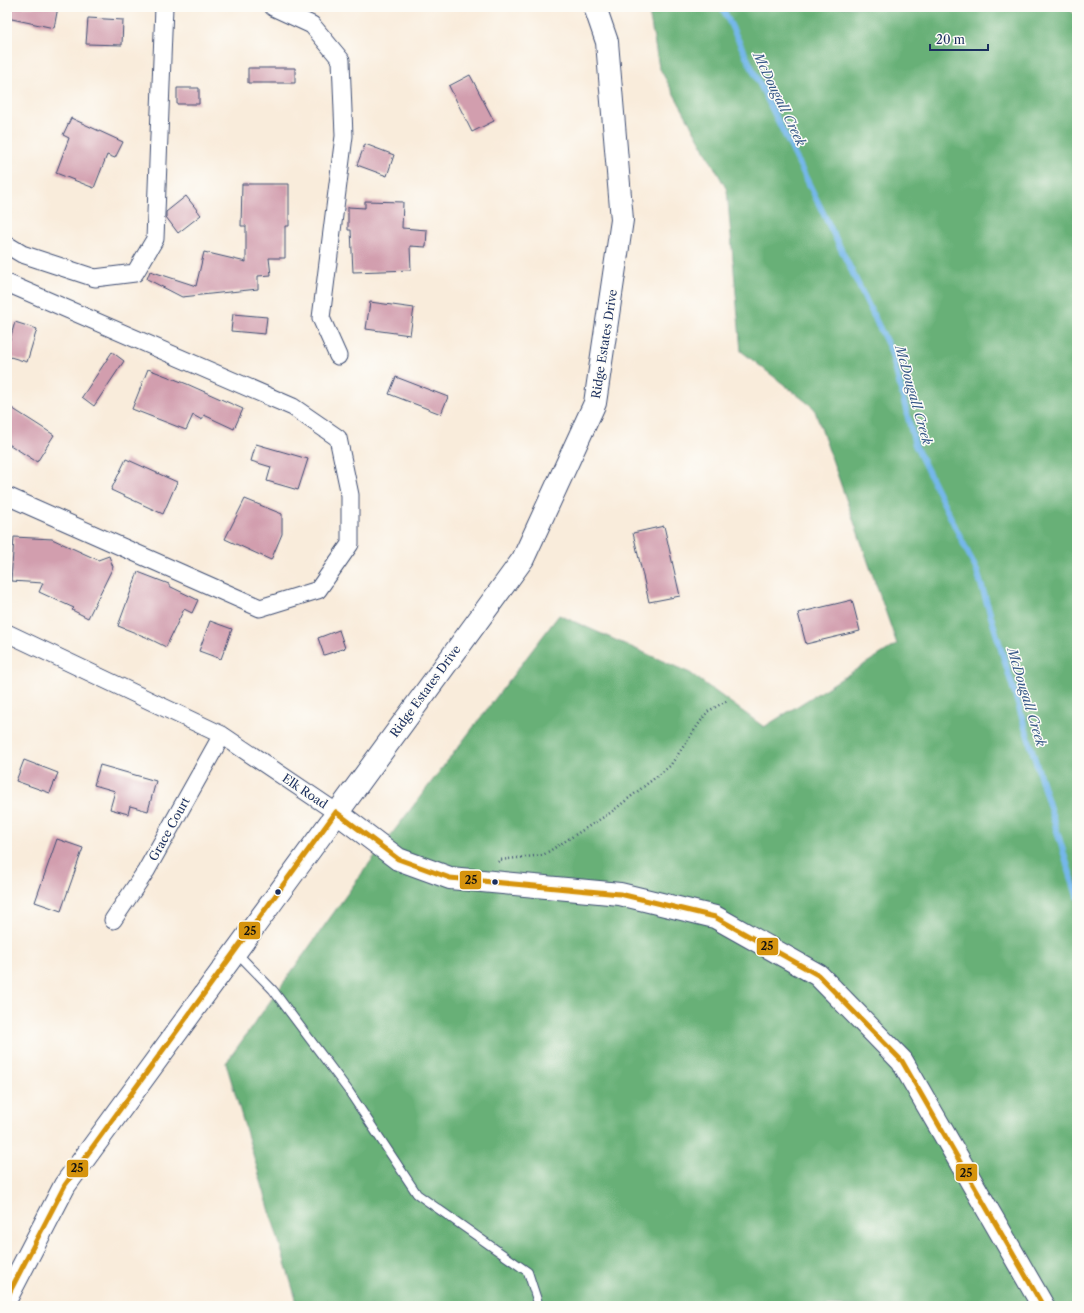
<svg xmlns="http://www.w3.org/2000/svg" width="1084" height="1313" viewBox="0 0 1084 1313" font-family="'Libre Caslon Text',serif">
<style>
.forest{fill:#67b077;stroke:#41706a}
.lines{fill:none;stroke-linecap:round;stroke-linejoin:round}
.stream{stroke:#75b7ea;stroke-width:6}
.building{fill:#d29eae}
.lane-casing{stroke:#3c4b71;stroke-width:10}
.street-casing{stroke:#3c4b71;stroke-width:19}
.secondary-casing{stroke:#3c4b71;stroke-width:24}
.path{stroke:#3c4b71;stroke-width:2.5;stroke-dasharray:1 3;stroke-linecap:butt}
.lane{stroke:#fff;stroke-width:8}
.street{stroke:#fff;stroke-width:17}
.secondary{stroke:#fff;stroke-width:22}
.bus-1-casing{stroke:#fdfcf7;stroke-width:8}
.bus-1{stroke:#d6940e;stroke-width:5}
.bus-dot{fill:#1b2f5e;stroke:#fdfcf7;stroke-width:1.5}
.labels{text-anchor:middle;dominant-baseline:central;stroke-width:3;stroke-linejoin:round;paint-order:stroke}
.street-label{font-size:12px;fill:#1b2f5e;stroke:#fdfcf7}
.water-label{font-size:13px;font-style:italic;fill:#365888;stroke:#fdfcf7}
.line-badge{stroke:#fdfcf7;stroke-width:1.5}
.pale-badge-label{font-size:11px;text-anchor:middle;font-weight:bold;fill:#111}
</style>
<rect width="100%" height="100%" fill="#fdfcf7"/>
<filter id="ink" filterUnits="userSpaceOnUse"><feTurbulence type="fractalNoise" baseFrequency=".025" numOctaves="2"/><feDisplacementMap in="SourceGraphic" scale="8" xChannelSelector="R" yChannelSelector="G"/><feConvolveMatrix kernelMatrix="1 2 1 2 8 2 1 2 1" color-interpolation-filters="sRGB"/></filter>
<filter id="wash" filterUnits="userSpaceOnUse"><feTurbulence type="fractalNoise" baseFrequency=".012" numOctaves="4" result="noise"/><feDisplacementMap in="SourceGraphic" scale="16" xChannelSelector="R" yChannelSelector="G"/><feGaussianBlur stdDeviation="0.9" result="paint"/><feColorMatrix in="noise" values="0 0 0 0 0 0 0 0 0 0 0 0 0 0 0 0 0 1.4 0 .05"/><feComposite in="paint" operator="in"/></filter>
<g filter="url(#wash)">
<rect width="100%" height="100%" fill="#f9ecdb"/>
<path class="forest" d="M 648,7 L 1066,7 L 1077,16 L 1077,1306 L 298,1306 L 226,1063 L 365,869 L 559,615 L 690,673 L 764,727 L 897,644 L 814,408 L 741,351 L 727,190 L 659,67 Z"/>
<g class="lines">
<path class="stream" d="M 722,7 L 891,351 L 915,445 L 977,571 L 1077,896"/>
</g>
<g id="blocks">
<path class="building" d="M 7,7 L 58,7 L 54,28 L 7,18 Z
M 88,18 L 123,20 L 122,45 L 86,44 Z
M 248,68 L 295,68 L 295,83 L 248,83 Z
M 470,75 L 494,121 L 472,132 L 449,86 Z
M 177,88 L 199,88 L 199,104 L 177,104 Z
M 71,118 L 123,142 L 115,158 L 107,155 L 94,188 L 56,173 L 69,138 L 63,135 Z
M 365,144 L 394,155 L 387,176 L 357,165 Z
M 242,184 L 289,184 L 289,226 L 285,226 L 285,258 L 269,258 L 271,275 L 258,276 L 258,289 L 182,297 L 147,279 L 150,271 L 196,286 L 204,252 L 246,262 L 246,226 L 241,226 Z
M 186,196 L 201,215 L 178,233 L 166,217 L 166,212 Z
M 365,201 L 403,202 L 402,228 L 427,230 L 426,247 L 410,246 L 411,270 L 353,272 L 351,230 L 348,230 L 348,207 L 365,208 Z
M 370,302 L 414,308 L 410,335 L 366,329 Z
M 233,314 L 267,317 L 265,334 L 231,331 Z
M 15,322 L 37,329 L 27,362 L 7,356 L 7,349 Z
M 112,352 L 124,361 L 94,406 L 82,397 Z
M 148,369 L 187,384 L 243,409 L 234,429 L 204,415 L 202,420 L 193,415 L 186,430 L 132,409 Z
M 396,377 L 448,397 L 441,414 L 389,394 Z
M 7,405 L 54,435 L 37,462 L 7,443 Z
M 256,444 L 308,459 L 298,490 L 267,481 L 271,467 L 251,461 Z
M 126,459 L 177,482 L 163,514 L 111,490 Z
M 245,499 L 282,514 L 282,534 L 271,560 L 225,539 Z
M 664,526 L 680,596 L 649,602 L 633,533 Z
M 14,537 L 52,539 L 98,560 L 109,556 L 113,567 L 88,618 L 72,610 L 74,608 L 39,592 L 43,583 L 11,581 Z
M 138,572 L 169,584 L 169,586 L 198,600 L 192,613 L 184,609 L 166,647 L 146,637 L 118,626 Z
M 852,600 L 860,631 L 806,644 L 798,613 Z
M 210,621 L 232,629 L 221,659 L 199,651 Z
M 339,630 L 345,648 L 324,655 L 318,638 Z
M 24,760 L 58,773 L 50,793 L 16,781 Z
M 100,765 L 156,781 L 148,811 L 130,806 L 128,814 L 110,809 L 115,791 L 94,785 Z
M 57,839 L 83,848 L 61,911 L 35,902 Z"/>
</g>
</g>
<g filter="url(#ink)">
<use href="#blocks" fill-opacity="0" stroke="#3c4b71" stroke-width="1"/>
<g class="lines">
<defs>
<path id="lane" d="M 237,953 L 273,990 L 348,1090 L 417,1194 L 528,1272 L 539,1306"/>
<path id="street" d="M 273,7 L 312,25 L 341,60 L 344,136 L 321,318 L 338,356
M 7,245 L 22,254 L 95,278 L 135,273 L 155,239 L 164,7
M 7,283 L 293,407 L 338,438 L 350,495 L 350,544 L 318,590 L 260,608 L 7,496
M 7,633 L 222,735 L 336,812
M 113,920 L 146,871 L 222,735"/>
<path id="secondary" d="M 336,812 L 398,859 L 450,878 L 620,894 L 715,917 L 818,975 L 902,1061 L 1043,1306
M 7,1297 L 65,1185 L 523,559 L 595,403 L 622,220 L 607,42 L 595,7"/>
</defs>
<use href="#lane" class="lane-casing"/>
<use href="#street" class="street-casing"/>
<use href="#secondary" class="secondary-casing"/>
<path class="path" d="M 498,862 L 500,860 L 543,855 L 610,813 L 670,766 L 707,712 L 728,700"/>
<use href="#lane" class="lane"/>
<use href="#street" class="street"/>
<use href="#secondary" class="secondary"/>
<defs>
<path id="bus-1" d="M 336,812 L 398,859 L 450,878 L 620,894 L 715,917 L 818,975 L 902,1061 L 1043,1306
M 7,1297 L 65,1185 L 336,812"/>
</defs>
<use href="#bus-1" class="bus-1-casing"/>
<use href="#bus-1" class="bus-1"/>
</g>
</g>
<g class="bus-dot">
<circle cx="495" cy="882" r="3.5"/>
<circle cx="278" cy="892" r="3.5"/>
</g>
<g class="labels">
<g class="street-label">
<text transform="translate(604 344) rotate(-81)">Ridge Estates Drive</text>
<text transform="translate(425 691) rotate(-54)">Ridge Estates Drive</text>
<text transform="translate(305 791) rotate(34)">Elk Road</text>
<text transform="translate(169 829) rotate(-61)">Grace Court</text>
</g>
<g class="water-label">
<text transform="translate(780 99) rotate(64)">McDougall Creek</text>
<text transform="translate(914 395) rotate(74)">McDougall Creek</text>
<text transform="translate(1027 697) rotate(73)">McDougall Creek</text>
</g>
</g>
<g class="line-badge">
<rect x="459" y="870" width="23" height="20" rx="4" fill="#d6940e"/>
<rect x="238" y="921" width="23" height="19" rx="4" fill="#d6940e"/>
<rect x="756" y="937" width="23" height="19" rx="4" fill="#d6940e"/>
<rect x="66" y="1159" width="23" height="19" rx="4" fill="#d6940e"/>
<rect x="955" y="1163" width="23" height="19" rx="4" fill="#d6940e"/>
</g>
<g class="pale-badge-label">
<text x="471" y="884">25</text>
<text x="250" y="935">25</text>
<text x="767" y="950">25</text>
<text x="77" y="1172">25</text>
<text x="966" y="1177">25</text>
</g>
<rect width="1084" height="1313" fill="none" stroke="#fdfcf7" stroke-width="24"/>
<path d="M930 44v6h58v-6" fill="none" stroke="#1b2f5e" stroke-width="2"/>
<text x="936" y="44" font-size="12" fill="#1b2f5e" stroke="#fdfcf7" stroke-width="3" paint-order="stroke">20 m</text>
</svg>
